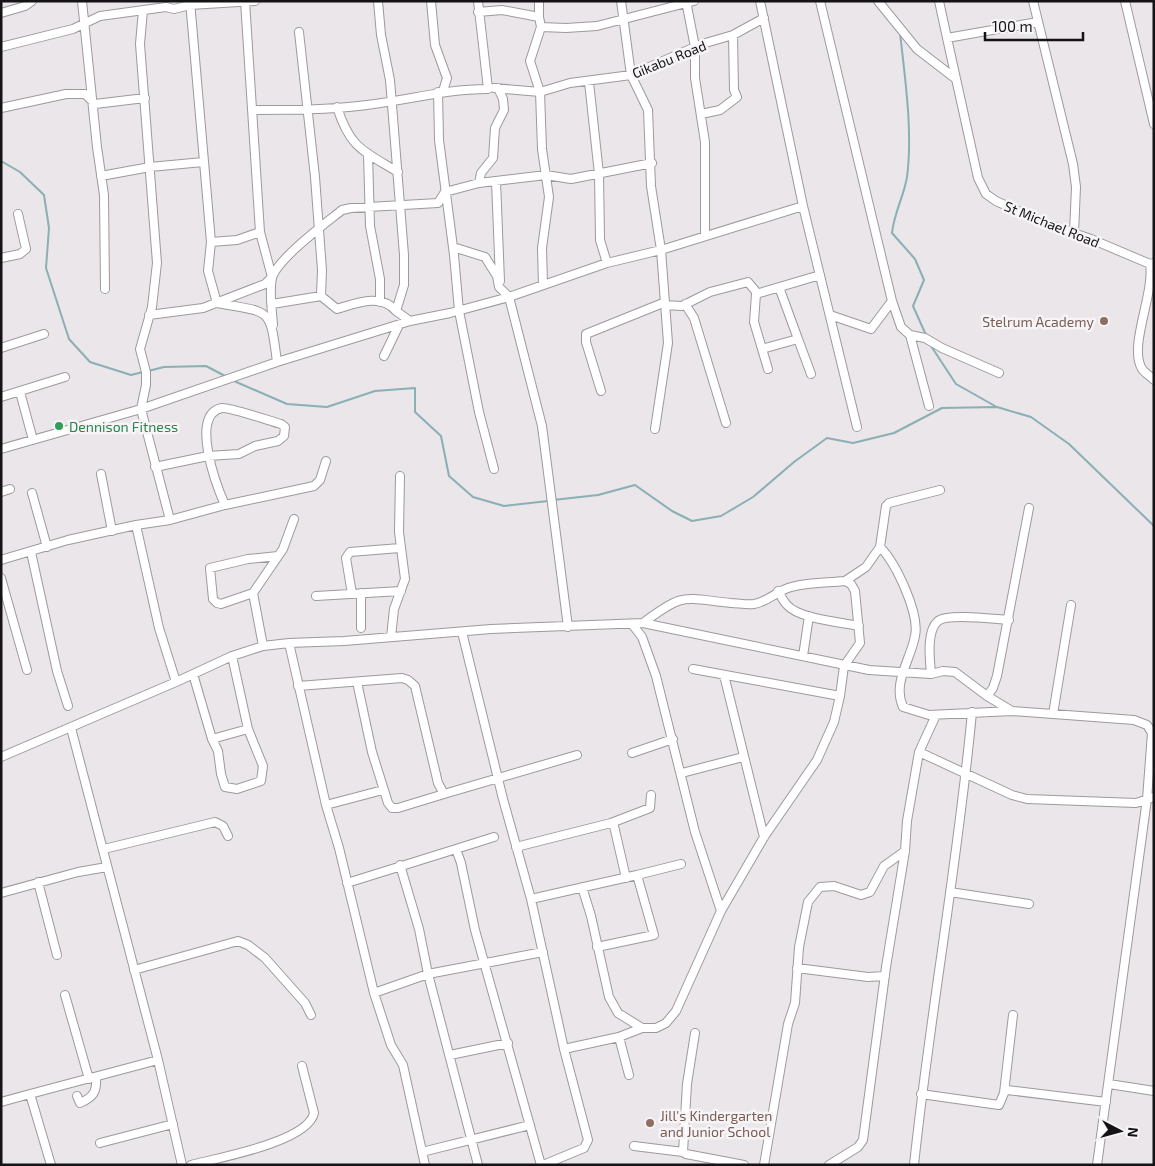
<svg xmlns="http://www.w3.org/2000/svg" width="1155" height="1166" viewBox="0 0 1155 1166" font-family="'Exo 2',sans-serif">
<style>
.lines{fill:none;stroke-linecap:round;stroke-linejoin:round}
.stream{stroke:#8aafb4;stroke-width:2}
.minor-casing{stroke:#9d9a9d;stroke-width:10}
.minor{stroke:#fff;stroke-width:8}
.education-dot{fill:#8d6e63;stroke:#f7f4f7;stroke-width:2}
.leisure-dot{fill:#2e9e5b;stroke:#f7f4f7;stroke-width:2}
.labels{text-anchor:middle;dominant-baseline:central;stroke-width:5;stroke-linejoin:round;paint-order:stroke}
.street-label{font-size:14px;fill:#151315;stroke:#f7f4f7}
.education-label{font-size:14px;fill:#785e54;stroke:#f7f4f7;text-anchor:end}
.leisure-label{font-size:14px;fill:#27864d;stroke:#f7f4f7;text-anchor:start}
</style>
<rect width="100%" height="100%" fill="#eae6ea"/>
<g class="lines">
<path class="stream" d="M 900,33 C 905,78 913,132 907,177 C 904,196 894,213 892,233 L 915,259 L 924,280 L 913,306 L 926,335
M 1,161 L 20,172 L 44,195 L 49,228 L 46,268 L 69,339 L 90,362 L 131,375 L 143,372
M 931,346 L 956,384 L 995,406
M 148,371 L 164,367 L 206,366 L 225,376
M 234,381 L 287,404 L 327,407 L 375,391 L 415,388 L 415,412 L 441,436 L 449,476 L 473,497 L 504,506 L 548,501
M 553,500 L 598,495 L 635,485 L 672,511 L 692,521 L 721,516 L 753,497 L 794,462 L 827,438 L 853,443 L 894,433 L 942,408 L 997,407 L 1031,417 L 1069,444 L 1154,526"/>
<defs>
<path id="minor" d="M 82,1 L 97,147 L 104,195 L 105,289
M 190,1 L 211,242 L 208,271 L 217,303 C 271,313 270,306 277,362 L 410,321 L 450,313 L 509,297 L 499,287 L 497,276 L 485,257 L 453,247
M 378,1 L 381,35 L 390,80 L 404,255 L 404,285 L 396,311 L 410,321
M 431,1 L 435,45 L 447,78 L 443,91
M 539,1 L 539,17
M 621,1 L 631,75 L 648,110 L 651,186 L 661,250 L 668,343 L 655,429
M 686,1 L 695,47 L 695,78 L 705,142 L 705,236
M 820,1 L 892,301 L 901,327 L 910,335 L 925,338 L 942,348 L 999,373
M 878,1 L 917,49 L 956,79
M 939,1 L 947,38 L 1038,22
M 1033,1 L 1073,164 L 1076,187 L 1074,233
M 1125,1 L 1154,124
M 478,12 L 502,10 L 539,17 L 541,27 L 530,61 L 540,92 L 542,149 L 549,197 L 542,248 L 543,285
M 1,13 L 25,6 L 32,1
M 541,27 L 566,28 L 597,26 L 694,1
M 299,32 L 315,177 L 322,270 L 321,296
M 947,38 L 978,178 L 986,194 L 996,201 L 1047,224 L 1091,239 L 1150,264 L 1154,263
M 1,47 L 73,29 L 100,16 L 166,7 L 174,9 L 190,5 L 255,1
M 589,82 L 599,174 L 600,240 L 607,263
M 494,88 L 540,92 L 570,83 L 631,75 L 702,44 L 733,35 L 764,18
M 438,92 L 439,140 L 454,255 L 459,311 L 479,412 L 494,469
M 337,107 C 350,148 363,151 398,172
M 1,108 L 66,94 L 85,94 L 95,104 L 145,98
M 252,110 C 290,110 328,110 367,105 C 408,100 446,89 488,89 L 478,1
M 701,114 L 720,110 L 737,97 L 734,90 L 733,35
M 368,154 L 370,226 L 380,279 L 380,302
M 101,176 L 150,167 L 203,162
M 496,181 L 500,281
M 479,183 L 546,175 L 571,179 L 652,163
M 803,206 L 857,427
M 211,242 L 237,240 L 260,232 L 245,1
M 1,258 L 20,254 L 26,249 L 18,214
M 1150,264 C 1155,293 1128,346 1142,369 C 1145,373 1150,376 1154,380
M 272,304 L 321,296 L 337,309 C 357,303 381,293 396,311
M 685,304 L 694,318 L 726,423
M 664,305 L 682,306 L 710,292 L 748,282 L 758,294
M 149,315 L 203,308 L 265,284 L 272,277 L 260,232
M 830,315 L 871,329 L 892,301
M 273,325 C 272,310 269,292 272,278 C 277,259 326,223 342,210 L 351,208 L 438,203 L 445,192 L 479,183 L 481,173 L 493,158 L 495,128 L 504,110 L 503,99 L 498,88
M 910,335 L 929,406
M 798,339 L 811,374
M 1,348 L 44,334
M 762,349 L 798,339 L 779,287
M 384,356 L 399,325
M 768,369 L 754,322 L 756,294 L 820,275
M 601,391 L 586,342 L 586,334 L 663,303
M 20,392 L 33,440
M 1,397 L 65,377
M 1,449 L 141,409 L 277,362
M 155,467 L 208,456 L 239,454 L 255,446 L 278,441 L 284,436 L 285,427 L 281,424 C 270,421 230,407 222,408 C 189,414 217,487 225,505 L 314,486 L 320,480 L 326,461
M 101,474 L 112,531
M 1,492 L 10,489
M 32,493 L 47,547
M 170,520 L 225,505
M 880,547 C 896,563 920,614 915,636 C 911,659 892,683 903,707 L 929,715 L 1012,711
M 31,552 L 57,671 L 68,706
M 1,560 L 68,540 L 136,525
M 1,578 L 27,670
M 845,581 L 866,567 L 880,547 L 886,506 L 889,503 L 940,490
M 778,591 C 781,596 783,601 787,605 C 799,619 841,622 859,626
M 253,593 L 221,604 L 217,603 L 213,599 L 210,568 L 248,559 L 278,556
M 361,593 L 361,628
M 352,594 L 346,558 L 350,552 L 400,548
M 316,596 L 401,591
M 632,624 L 642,637 L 656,676 L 695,832 L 721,911
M 568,627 L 542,426 L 509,297 L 607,263 L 661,250 L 803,206 L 760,1
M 462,632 L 503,799 L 531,899 L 564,1049 L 588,1140 L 584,1148 L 543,1165
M 391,637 L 394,609 L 405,579 L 399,532 L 400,476
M 289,643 L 326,805 L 339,848 L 374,993 L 391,1045 L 403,1065 L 425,1165
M 263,646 L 253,593 L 283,549 L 294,519
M 803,656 L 809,616
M 693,669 L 840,696
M 193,674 L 212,739 L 218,751 L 221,774 L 225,787 L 237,789 L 261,781 L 263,766 L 248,729 L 232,656
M 931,674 C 930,660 926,631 938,621 C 947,613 995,619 1009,620
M 724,675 L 764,837
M 176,682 L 232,656 L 263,646 L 289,643 L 344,641 L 491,629 L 643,623 L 869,670 L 931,674 L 943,671 L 955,672 L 987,696 L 1012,711 L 1134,720 L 1147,725 L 1152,733 L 1147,799 L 1097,1165
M 357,682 L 372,752 L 388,803 L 392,808 L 398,808 L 444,794
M 298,686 L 402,678 L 408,680 L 415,686 L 438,783 L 444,794 L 577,755
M 987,696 L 993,688 L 997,676 L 1029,508
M 1053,714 L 1071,605
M 71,728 L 158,1060 L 182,1165
M 212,739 L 248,729
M 919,752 L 1012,795 L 1027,799 L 1136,803 L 1154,797
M 632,753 L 673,739
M 1,757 L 176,682 L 159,628 L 136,525 L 170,520 L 141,409 L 146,385 L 146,372 L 140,349 L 152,307 L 157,263 L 140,44 L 143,10
M 682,773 L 743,757
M 326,805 L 383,790
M 611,823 L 614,826 L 626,878
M 494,837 L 456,849 L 461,863 L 475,930 L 541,1165
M 516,847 L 611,823 L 650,808 L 651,795
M 104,849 L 215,822 L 223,826 L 228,836
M 400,865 L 419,929 L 428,974 L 543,952
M 637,875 L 681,864
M 38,882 L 57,955
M 347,883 L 456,849
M 582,887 L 591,916 L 609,997 L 618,1013 L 642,1028
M 950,892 L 1029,904
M 1,893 L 78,872 L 107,867
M 531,899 L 637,875 L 654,935 L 597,947
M 797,968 L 868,977 L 885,976
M 134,970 L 238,941 L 248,945 L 265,958 L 305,1003 L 311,1015
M 374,993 L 428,974 L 478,1165
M 65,995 L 89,1079
M 695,1033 L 687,1084 L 683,1152 L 686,1154 L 744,1165
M 619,1037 L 629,1075
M 564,1049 L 619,1037 L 642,1028 L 656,1028 L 666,1023 L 676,1011 L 721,911 L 764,837 L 817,760 L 834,722 L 840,696 L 844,666 L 860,643 L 855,591 L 851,584 L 845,581 C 827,583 806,582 788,588 C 776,592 767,602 754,604 C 746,605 738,603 731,603 C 682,598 684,592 643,623
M 450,1055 L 508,1043
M 1109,1084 L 1154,1091
M 1004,1093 L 1013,1015
M 921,1094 L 999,1105 L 1004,1093 L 1007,1090 L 1106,1102
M 77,1096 L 80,1103 C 94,1097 97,1091 96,1077
M 1,1102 L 30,1094
M 100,1143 L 173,1124
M 634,1146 L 683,1152
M 422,1152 L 530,1125
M 51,1165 L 30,1094 L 158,1060
M 191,1165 C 217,1158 308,1142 314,1113 L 302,1066
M 764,1165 L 788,1024 L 795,1003 L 799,947 L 808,902 L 820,887 L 834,886 L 861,895 L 870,892 L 884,866 L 905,851
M 829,1165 L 858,1147 L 863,1140 L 886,967 L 905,851 L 907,821 L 919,752 L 936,715
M 914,1165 C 930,1013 958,863 972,712"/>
</defs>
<use href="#minor" class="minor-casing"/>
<use href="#minor" class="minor"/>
</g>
<g class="education-dot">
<circle cx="1104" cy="321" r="5"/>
<circle cx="650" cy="1123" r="5"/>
</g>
<circle class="leisure-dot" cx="59" cy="426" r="5"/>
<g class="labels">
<g class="street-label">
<text transform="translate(669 59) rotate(-22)">Gikabu Road</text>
<text transform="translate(1052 224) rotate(22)">St Michael Road</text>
</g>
<g class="education-label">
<text x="1094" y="321">Stelrum Academy</text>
<text x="660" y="1115" text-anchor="start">Jill's Kindergarten<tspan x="660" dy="16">and Junior School</tspan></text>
</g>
<g class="leisure-label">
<text x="69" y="426">Dennison Fitness</text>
</g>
</g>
<rect width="1155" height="1166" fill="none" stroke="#151315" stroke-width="5"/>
<g transform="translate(1120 1131) rotate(96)" stroke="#f7f4f7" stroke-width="4" paint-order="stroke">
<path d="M0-4L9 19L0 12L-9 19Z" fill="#151315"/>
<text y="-8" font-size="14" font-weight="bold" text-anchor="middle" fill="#151315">N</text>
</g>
<path d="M985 32v8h98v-8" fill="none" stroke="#151315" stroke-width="2.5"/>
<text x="992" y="32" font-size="15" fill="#151315" stroke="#f7f4f7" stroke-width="4" paint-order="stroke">100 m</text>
</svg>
